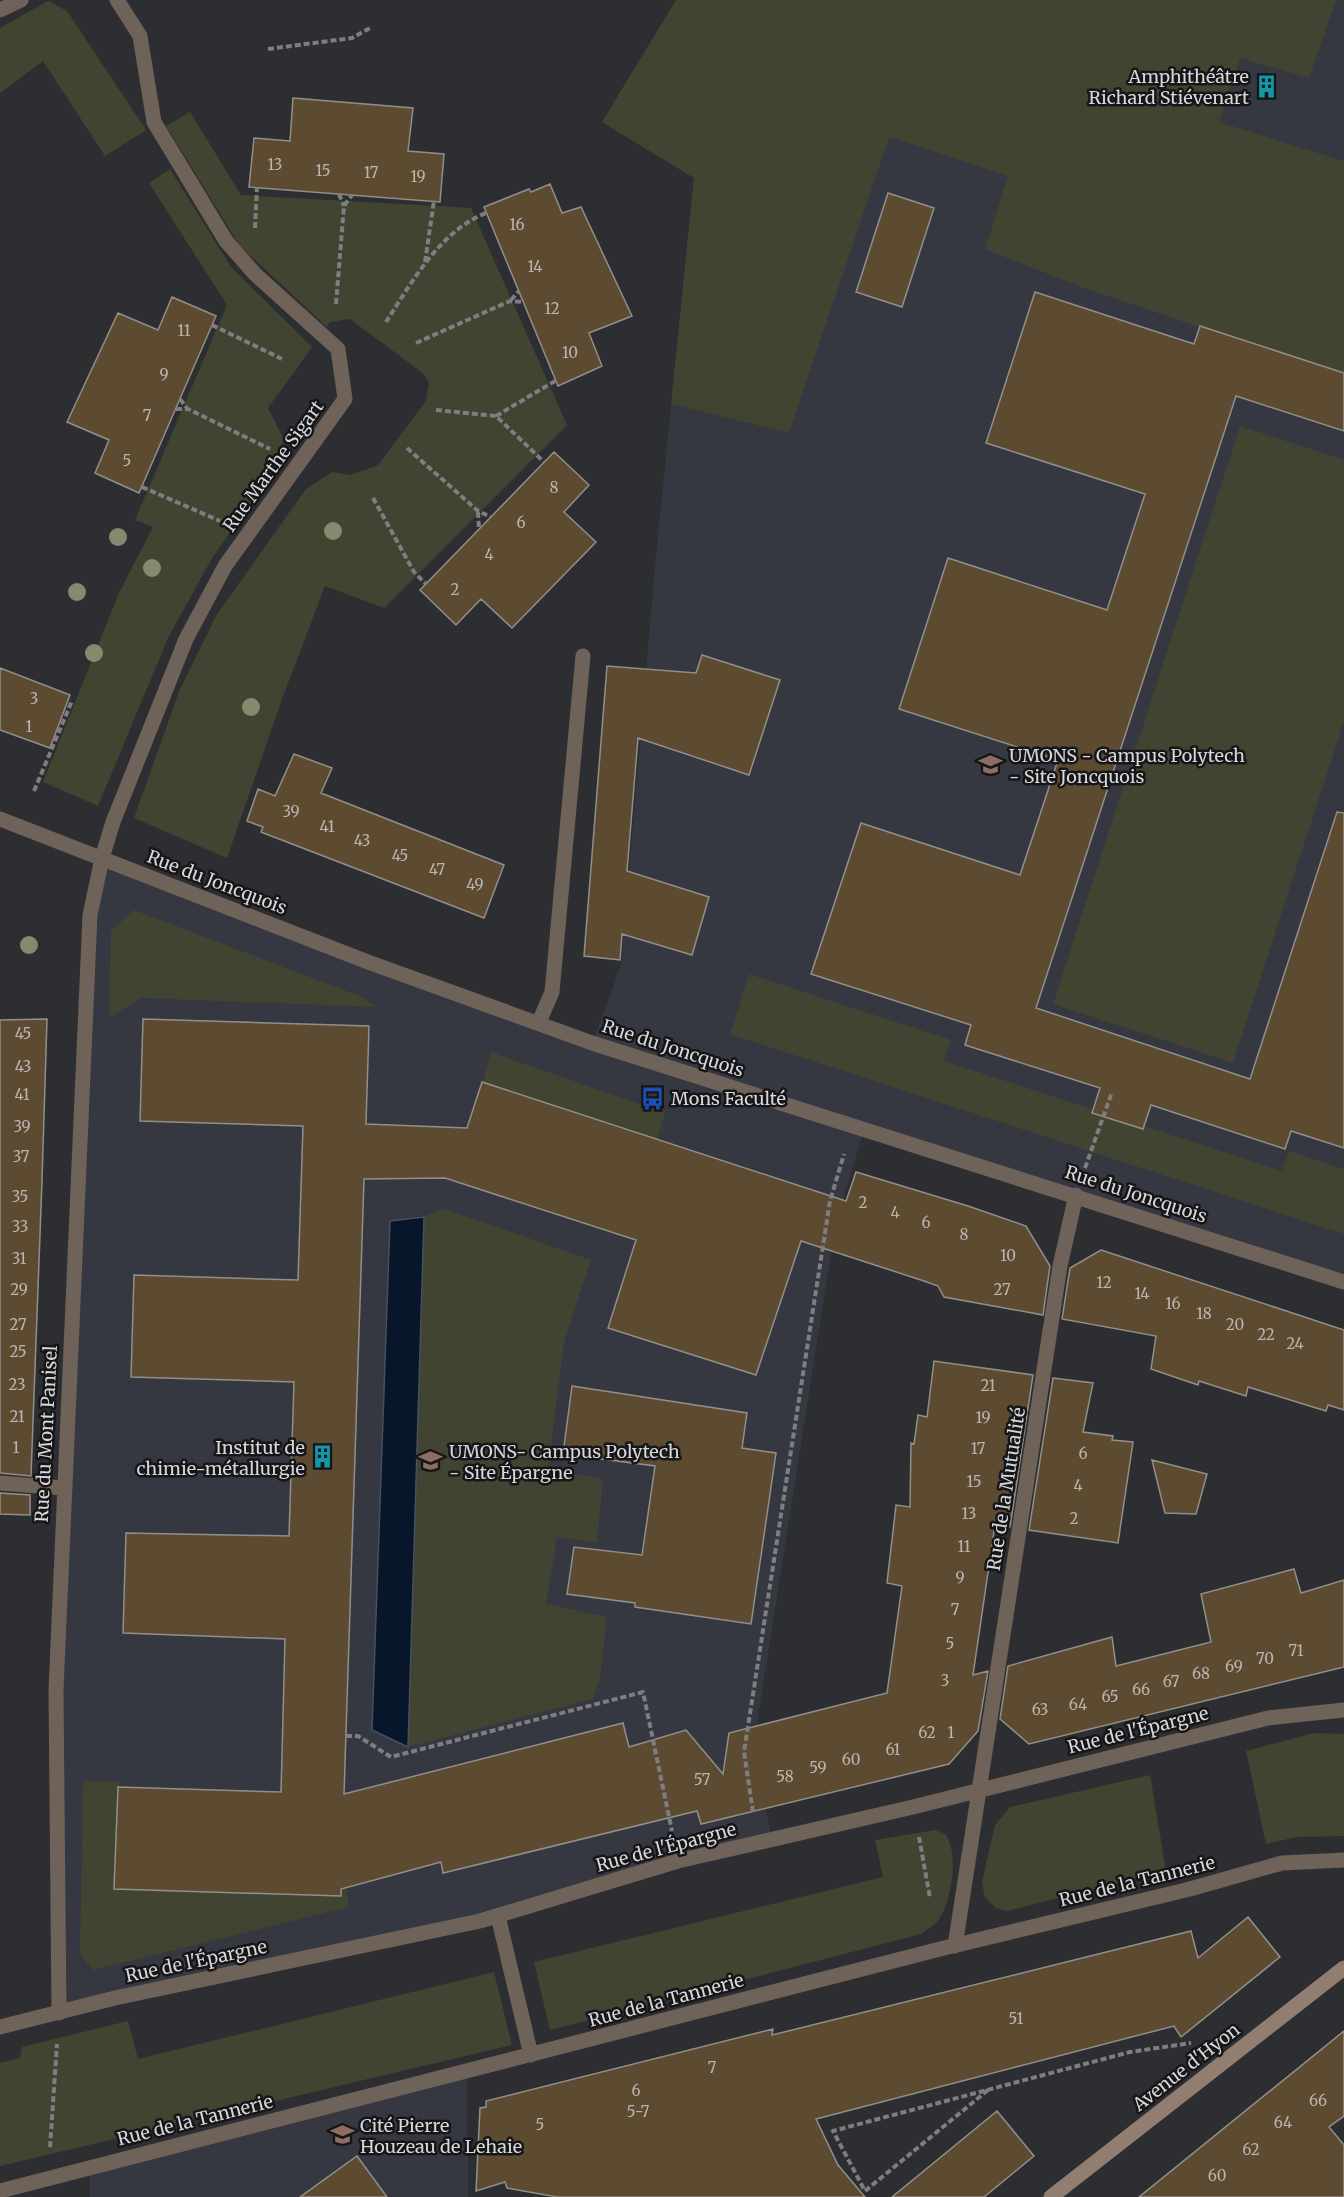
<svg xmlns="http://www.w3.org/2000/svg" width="1344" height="2197" viewBox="0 0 1344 2197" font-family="Merriweather,serif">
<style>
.built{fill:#353841}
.green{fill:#414431}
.water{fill:#07162a;stroke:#46505f;stroke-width:1.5}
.building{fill:#5d4b31;stroke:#928f8b;stroke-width:1.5}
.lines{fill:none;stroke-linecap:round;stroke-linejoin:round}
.path{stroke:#7e7e82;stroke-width:4;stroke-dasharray:6 3;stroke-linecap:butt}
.lane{stroke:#6e6259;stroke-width:15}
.street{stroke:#6e6259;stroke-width:15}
.secondary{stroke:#927e71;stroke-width:15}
.tree{fill:#848a6d}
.labels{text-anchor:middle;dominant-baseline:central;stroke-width:5;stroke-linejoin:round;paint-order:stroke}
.number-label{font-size:15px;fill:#b9b5b0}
.poi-label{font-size:18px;fill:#d8d8db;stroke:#161618;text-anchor:start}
.street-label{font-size:18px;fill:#d8d8db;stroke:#161618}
</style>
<rect width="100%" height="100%" fill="#2d2e32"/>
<path class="built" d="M 676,0 L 1344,0 L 1344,1282 L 864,1129 L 835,1228 L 753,1749 L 772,1839 L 530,1906 L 504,1905 L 480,1921 L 59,2013 L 56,1690 L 78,1182 L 102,858 L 593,1041 L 621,965 L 655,566 L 694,178 L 602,122 Z
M 467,2071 L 468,2197 L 90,2197 L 90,2167 Z"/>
<path class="green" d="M 676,0 L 1336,0 L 1309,78 L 1240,58 L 1219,122 L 1344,161 L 1344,376 L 1084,288 L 985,249 L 1008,176 L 889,137 L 789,433 L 671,404 L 694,178 L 602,122 Z
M 48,1 L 67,11 L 146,130 L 105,156 L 43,61 L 0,93 L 0,28 Z
M 190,112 L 241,195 L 471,208 L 567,425 L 384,608 L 325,586 L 282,699 L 227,858 L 134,818 L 180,689 L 217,614 L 306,489 L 332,472 L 351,475 L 378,465 L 426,401 L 429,383 L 424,374 L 350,319 L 330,322 L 327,327 L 240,246 L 166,126 Z
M 170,169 L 231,267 L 312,347 L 268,408 L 283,438 L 281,458 L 211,560 L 168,638 L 98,806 L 43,782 L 119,593 L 153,527 L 135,520 L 227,305 L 149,183 Z
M 1240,426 L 1344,460 L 1344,721 L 1233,1063 L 1053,1004 Z
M 134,910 L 362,997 L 377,1007 L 141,998 L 109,1018 L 111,931 Z
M 749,974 L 951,1040 L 944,1061 L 1282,1171 L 1289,1151 L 1344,1169 L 1344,1234 L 730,1034 Z
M 491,1052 L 665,1113 L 657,1140 L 483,1082 Z
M 442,1208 L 591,1260 L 564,1342 L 548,1469 L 603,1479 L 597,1543 L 557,1537 L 546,1604 L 607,1617 L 600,1678 L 593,1699 L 408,1747 L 424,1217 Z
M 1314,1733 L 1344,1734 L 1344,1836 L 1297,1837 L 1266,1844 L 1246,1751 Z
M 1150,1775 L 1166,1871 L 1007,1911 L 996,1908 L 985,1898 L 982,1882 L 995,1825 L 1010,1807 Z
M 83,1781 L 120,1782 L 115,1875 L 346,1884 L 349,1907 L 93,1970 L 80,1954 Z
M 936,1830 L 946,1835 C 959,1855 952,1903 937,1922 C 933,1926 926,1930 921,1934 L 550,2030 L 534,1962 L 883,1877 L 875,1840 Z
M 494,1972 L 512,2045 L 0,2166 L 0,2063 L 20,2058 L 22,2047 L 128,2021 L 138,2059 Z"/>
<path class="water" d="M 424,1217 L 408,1747 L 372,1730 L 390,1221 Z"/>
<path class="building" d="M 293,98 L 413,108 L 408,151 L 444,154 L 440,202 L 249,187 L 254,138 L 290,141 Z
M 550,184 L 562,213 L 581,207 L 632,316 L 589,333 L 602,366 L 558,386 L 484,207 L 529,189 L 531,192 Z
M 888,193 L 934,208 L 902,307 L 856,292 Z
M 1035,292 L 1194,344 L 1200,326 L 1344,373 L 1344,431 L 1236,396 L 1036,1008 L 1250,1079 L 1337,812 L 1344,813 L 1344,1148 L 1291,1131 L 1285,1149 L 1151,1105 L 1143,1129 L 1092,1113 L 1100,1088 L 965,1045 L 971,1025 L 811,974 L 861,823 L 1020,875 L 1058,760 L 899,709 L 948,558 L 1107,610 L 1145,494 L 986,443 Z
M 172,297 L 216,316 L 139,493 L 95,473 L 109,440 L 67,422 L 118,313 L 158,330 Z
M 554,452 L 589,485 L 564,512 L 596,542 L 512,628 L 481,599 L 456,625 L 420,590 Z
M 702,655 L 780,680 L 749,775 L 638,738 L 627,871 L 709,897 L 692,955 L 622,934 L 620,960 L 584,956 L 607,666 L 696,673 Z
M 0,668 L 70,695 L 50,748 L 0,730 Z
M 294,754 L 332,768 L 321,793 L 504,865 L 484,918 L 261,832 L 263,827 L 247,821 L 258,789 L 275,796 Z
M 47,1019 L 42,1181 L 31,1476 L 0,1473 L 0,1020 Z
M 143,1019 L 369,1026 L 366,1124 L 467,1128 L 482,1082 L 846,1201 L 856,1172 L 968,1206 L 1026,1226 L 1050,1266 L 1043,1315 L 944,1297 L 938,1286 L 924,1281 L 801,1241 L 756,1375 L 608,1328 L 636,1240 L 445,1178 L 364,1179 L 344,1794 L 623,1723 L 629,1747 L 686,1730 L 723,1774 L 729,1733 L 887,1693 L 902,1586 L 887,1583 L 896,1505 L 910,1507 L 911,1443 L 914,1444 L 918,1415 L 927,1417 L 934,1361 L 1033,1375 L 1010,1527 L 995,1525 L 973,1675 L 988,1671 L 978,1731 L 949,1764 L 701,1824 L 697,1811 L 443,1873 L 441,1862 L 341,1889 L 341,1896 L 114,1889 L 118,1787 L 281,1792 L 285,1639 L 123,1633 L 126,1533 L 289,1536 L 294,1382 L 131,1377 L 134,1275 L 298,1280 L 303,1126 L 140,1121 Z
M 1101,1250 L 1344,1330 L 1344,1410 L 1328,1405 L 1326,1411 L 1248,1387 L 1246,1396 L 1199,1381 L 1198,1385 L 1151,1369 L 1156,1336 L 1062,1319 L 1070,1268 Z
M 1053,1378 L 1093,1383 L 1083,1432 L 1113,1436 L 1112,1440 L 1133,1442 L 1118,1543 L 1029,1530 Z
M 572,1386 L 747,1413 L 742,1448 L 776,1453 L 751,1624 L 635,1607 L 635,1603 L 567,1594 L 574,1547 L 642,1555 L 655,1466 L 563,1454 Z
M 1152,1460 L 1207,1474 L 1196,1514 L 1165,1513 Z
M 0,1493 L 30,1495 L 30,1515 L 0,1514 Z
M 1294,1569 L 1301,1593 L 1344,1580 L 1344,1667 L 1029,1744 L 1000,1719 L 1008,1666 L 1112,1637 L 1116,1666 L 1211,1642 L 1201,1594 Z
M 1248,1917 L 1280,1957 L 1181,2037 L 1174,2026 L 816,2119 L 838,2165 L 865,2197 L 557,2197 L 507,2188 L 505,2182 L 476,2191 L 480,2108 L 486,2107 L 486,2101 L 773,2029 L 772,2035 L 1191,1931 L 1198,1958 Z
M 1344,2031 L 1344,2116 L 1329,2127 L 1344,2145 L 1344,2197 L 1139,2197 Z
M 997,2111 L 1034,2156 L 984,2197 L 892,2197 Z
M 357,2156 L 387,2197 L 300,2197 Z"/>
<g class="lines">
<path class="path" d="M 268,49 L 352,38 L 372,27
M 339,194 L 344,206
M 255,228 L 257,187
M 425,262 L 434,201
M 511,300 L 519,291
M 336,304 L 344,206 L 352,195
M 386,322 C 412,282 440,231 486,213
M 212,325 L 282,359
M 416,343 L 510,301 L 523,302
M 180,399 L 187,408
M 176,409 L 188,409 L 270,449
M 436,410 L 496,416 L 544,462
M 496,416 L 555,381
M 407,448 L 478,511 L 491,517
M 142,487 L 220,521
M 373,498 L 414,572 L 426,584
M 478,512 L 479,529
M 34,791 L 72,701
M 1085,1168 L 1112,1092
M 346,1736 L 358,1736 L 391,1757 L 643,1692 L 672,1831
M 753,1812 L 744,1752 L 830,1201 L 844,1154
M 919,1837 L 930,1898
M 988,2090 L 865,2191 L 833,2131 L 1130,2052 L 1191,2043
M 50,2147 L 57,2044"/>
<path class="lane" d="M 539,1022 L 552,992 L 583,656"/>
<path class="street" d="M 0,10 L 21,0
M 0,819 L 368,962 L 592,1043 L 1344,1282
M 0,1483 L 63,1488
M 498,1916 L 531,2055
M 955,1946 L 1060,1266 L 1076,1195
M 59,2013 L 56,1690 L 90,915 L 102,858 L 113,822 L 186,639 L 225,566 L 345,399 L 338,349 L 255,274 L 226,241 L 154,122 L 140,36 L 117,0
M 0,2027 L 115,1998 L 480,1921 L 678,1861 L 913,1807 L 1268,1718 L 1344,1710
M 0,2191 L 940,1949 L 1190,1889 L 1282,1863 L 1344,1860"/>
<path class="secondary" d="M 1051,2197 L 1344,1968"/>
</g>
<g class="tree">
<circle cx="333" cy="531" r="9"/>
<circle cx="118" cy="537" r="9"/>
<circle cx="152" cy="568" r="9"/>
<circle cx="77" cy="592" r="9"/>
<circle cx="94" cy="653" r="9"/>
<circle cx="251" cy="707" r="9"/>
<circle cx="29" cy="945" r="9"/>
</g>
<defs>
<symbol id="building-bare" viewBox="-9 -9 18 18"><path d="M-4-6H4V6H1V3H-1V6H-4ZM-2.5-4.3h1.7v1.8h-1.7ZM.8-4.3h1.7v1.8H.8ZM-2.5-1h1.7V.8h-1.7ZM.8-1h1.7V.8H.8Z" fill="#0f9aa8" stroke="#161618" stroke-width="2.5" paint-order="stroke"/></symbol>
<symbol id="university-bare" viewBox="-9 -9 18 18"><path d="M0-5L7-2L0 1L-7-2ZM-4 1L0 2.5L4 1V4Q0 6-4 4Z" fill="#8d6e63" stroke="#161618" stroke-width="2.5" paint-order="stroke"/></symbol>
<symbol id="bus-bare" viewBox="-9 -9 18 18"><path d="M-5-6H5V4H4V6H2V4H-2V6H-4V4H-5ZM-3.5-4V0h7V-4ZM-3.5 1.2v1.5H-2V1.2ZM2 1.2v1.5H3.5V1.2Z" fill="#1a4fb4" stroke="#161618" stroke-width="2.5" paint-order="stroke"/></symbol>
</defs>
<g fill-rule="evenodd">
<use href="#building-bare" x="1250" y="70" width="33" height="33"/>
<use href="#university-bare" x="974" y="748" width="33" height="33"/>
<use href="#bus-bare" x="636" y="1082" width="33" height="33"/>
<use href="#building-bare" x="306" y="1440" width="33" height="33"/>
<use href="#university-bare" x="414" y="1444" width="33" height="33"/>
<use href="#university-bare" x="326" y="2118" width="33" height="33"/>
</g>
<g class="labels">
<g class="number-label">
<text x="275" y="164">13</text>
<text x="323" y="170">15</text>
<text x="371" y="172">17</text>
<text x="418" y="176">19</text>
<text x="517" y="224">16</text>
<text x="535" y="266">14</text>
<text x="552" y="308">12</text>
<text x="184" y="330">11</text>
<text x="570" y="352">10</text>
<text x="164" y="374">9</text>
<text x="147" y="415">7</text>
<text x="127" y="460">5</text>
<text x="554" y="487">8</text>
<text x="521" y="522">6</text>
<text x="489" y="554">4</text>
<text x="455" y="589">2</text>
<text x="34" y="698">3</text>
<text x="29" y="726">1</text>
<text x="291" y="811">39</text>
<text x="327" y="826">41</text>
<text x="362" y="840">43</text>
<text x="400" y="855">45</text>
<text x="437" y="869">47</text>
<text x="475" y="884">49</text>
<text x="23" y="1033">45</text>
<text x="23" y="1066">43</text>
<text x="22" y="1094">41</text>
<text x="22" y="1126">39</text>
<text x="21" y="1156">37</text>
<text x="20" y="1196">35</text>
<text x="863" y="1202">2</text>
<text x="895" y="1212">4</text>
<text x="926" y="1222">6</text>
<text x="20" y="1226">33</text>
<text x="964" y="1234">8</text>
<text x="1008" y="1255">10</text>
<text x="19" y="1258">31</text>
<text x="1104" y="1282">12</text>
<text x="19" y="1289">29</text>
<text x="1002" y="1289">27</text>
<text x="1142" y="1293">14</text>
<text x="1173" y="1303">16</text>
<text x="1204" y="1313">18</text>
<text x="18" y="1324">27</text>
<text x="1235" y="1324">20</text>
<text x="1266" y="1334">22</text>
<text x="1295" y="1343">24</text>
<text x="18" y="1351">25</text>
<text x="17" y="1384">23</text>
<text x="988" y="1385">21</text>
<text x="17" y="1416">21</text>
<text x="983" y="1417">19</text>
<text x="16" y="1447">1</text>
<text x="978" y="1448">17</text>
<text x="1083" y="1453">6</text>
<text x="974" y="1481">15</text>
<text x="1078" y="1485">4</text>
<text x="969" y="1513">13</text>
<text x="1074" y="1518">2</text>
<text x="964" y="1546">11</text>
<text x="960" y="1577">9</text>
<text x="955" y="1609">7</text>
<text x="950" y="1643">5</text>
<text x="1296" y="1650">71</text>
<text x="1265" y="1658">70</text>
<text x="1234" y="1666">69</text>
<text x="1201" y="1673">68</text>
<text x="945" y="1680">3</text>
<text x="1171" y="1681">67</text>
<text x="1141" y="1689">66</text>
<text x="1110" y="1696">65</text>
<text x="1078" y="1704">64</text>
<text x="1040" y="1709">63</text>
<text x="927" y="1732">62</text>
<text x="951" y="1732">1</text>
<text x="893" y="1749">61</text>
<text x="851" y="1759">60</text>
<text x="818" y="1767">59</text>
<text x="785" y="1776">58</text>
<text x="702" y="1779">57</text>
<text x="1016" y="2018">51</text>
<text x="712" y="2067">7</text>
<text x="636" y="2090">6</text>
<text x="1318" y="2100">66</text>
<text x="638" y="2111">5-7</text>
<text x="1283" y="2122">64</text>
<text x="540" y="2124">5</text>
<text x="1251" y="2149">62</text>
<text x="1217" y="2175">60</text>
</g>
<g class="poi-label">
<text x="1249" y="76" text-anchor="end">Amphithéâtre<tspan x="1249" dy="21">Richard Stiévenart</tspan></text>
<text x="1009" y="755">UMONS - Campus Polytech<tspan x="1009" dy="21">- Site Joncquois</tspan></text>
<text x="671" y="1098">Mons Faculté</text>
<text x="305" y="1447" text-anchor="end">Institut de<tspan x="305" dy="21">chimie-métallurgie</tspan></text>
<text x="449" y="1451">UMONS- Campus Polytech<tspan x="449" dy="21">- Site Épargne</tspan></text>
<text x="360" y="2125">Cité Pierre<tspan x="360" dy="21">Houzeau de Lehaie</tspan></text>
</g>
<g class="street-label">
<text transform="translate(273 466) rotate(-54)">Rue Marthe Sigart</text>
<text transform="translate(217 882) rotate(21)">Rue du Joncquois</text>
<text transform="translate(673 1048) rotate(18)">Rue du Joncquois</text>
<text transform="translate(1136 1194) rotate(18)">Rue du Joncquois</text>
<text transform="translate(46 1434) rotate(-87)">Rue du Mont Panisel</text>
<text transform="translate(1006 1489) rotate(-81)">Rue de la Mutualité</text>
<text transform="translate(1138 1730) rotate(-14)">Rue de l'Épargne</text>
<text transform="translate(666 1847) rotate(-15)">Rue de l'Épargne</text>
<text transform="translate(1137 1881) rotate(-14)">Rue de la Tannerie</text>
<text transform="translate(196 1961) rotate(-12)">Rue de l'Épargne</text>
<text transform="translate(666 2000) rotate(-15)">Rue de la Tannerie</text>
<text transform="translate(1186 2067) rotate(-38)">Avenue d'Hyon</text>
<text transform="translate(195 2120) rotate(-14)">Rue de la Tannerie</text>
</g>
</g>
</svg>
